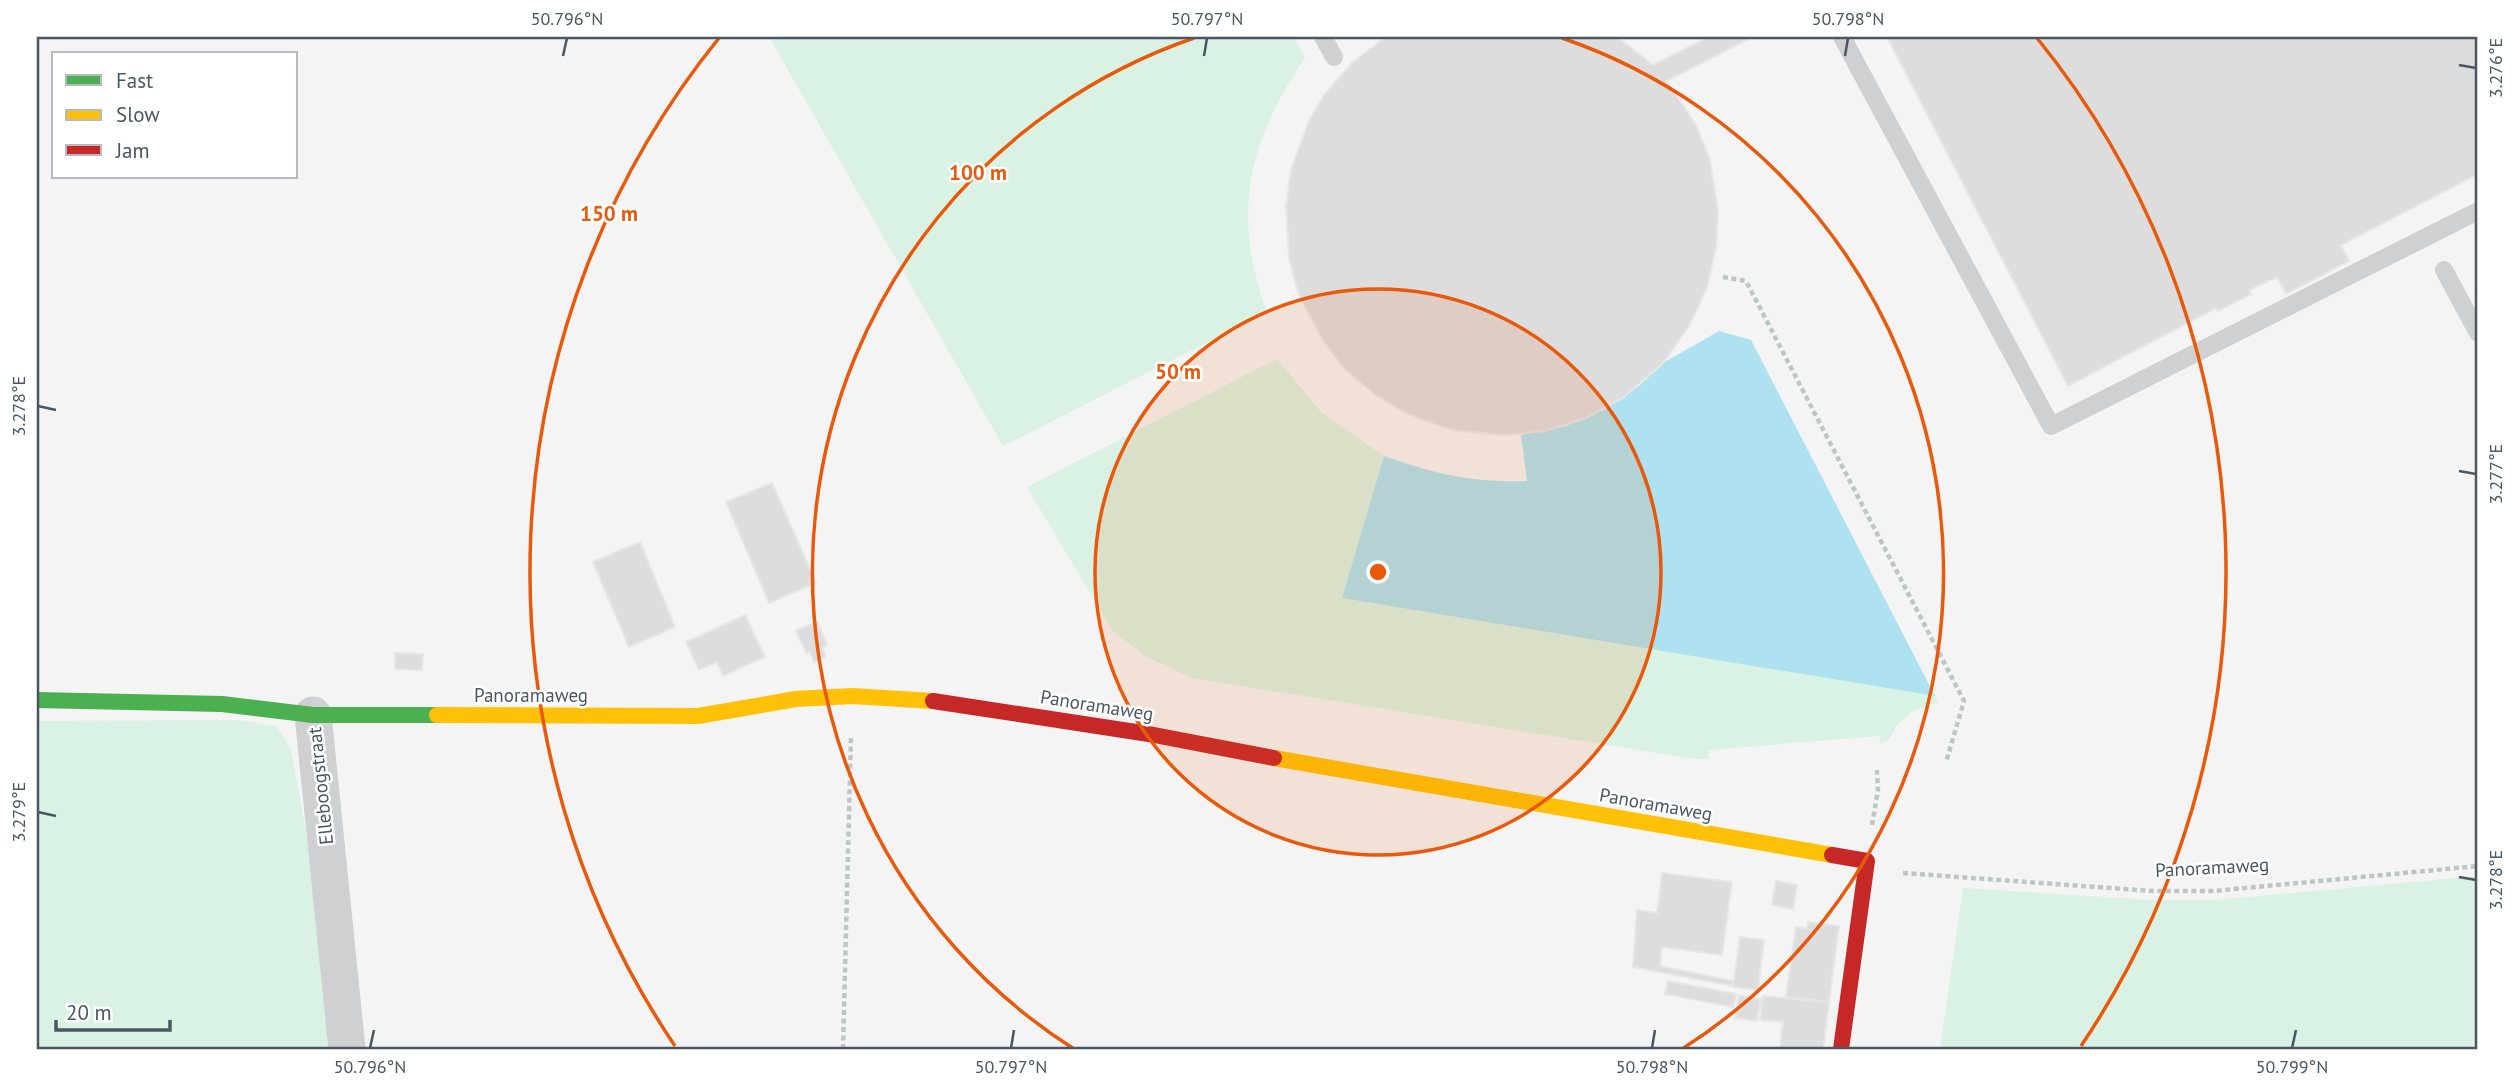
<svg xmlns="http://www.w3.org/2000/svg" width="2515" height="1086" viewBox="0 0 2515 1086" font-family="'PT Sans',sans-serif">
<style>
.green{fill:#d9f2e3}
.water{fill:#aee2f0}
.building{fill:#ddddde;stroke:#e5e6e7;stroke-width:2}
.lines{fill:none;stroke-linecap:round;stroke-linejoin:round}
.path{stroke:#bcc7c4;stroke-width:4.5;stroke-dasharray:5 3.5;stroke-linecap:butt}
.lane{stroke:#ced0d2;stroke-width:18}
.street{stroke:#ced0d2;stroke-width:37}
.fast{stroke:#4caf50;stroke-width:16}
.slow{stroke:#ffc107;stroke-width:16}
.jam{stroke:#c62828;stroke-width:16}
.ticks{fill:none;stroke:#4a5661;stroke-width:2.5}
.ring{fill:none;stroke:#e8590c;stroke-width:3.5}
.labels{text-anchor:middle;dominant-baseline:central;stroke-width:5;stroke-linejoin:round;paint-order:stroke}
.street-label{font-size:19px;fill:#4a5661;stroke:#fff}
.centre{fill:#e8590c;stroke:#fff;stroke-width:3.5}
.ring-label{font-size:21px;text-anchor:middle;font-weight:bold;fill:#e8590c;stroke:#fff;stroke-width:5;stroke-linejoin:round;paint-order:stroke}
.neatline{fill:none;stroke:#4a5661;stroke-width:2.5}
.ticks-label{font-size:18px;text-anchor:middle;fill:#4a5661}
</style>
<rect width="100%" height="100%" fill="#f4f4f4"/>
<path class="green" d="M 769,37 L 1294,37 L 1305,58 C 1248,141 1231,215 1267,312 L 1003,446 Z
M 1277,359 L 1322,413 L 1384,456 L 1342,598 L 1935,696 L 1938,703 C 1921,707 1905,713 1895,729 C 1890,738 1890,740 1880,744 L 1880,736 L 1709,750 L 1709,759 L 1694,759 L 1192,678 L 1145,656 L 1112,630 L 1027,487 Z
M 238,720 L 276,726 L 291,749 L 305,826 L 331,1049 L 37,1049 L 37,721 Z
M 2478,876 L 2478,1049 L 1940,1049 L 1963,888 L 2152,900 L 2213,900 Z"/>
<path class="water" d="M 1719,331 L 1751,340 L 1935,696 L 1342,598 L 1384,456 C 1435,474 1472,483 1527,481 L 1521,435 L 1566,426 L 1604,410 L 1639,386 L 1663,363 Z"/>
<path class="building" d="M 1386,37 L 1617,37 L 1653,65 L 1709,37 L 1752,37 L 1667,81 L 1697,127 L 1710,160 L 1718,212 L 1716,247 L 1707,288 L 1689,326 L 1663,363 L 1623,398 L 1586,418 L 1545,431 L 1504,435 L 1453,430 L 1408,414 L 1376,395 L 1345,369 L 1324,342 L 1298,293 L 1289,258 L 1286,207 L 1291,170 L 1309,121 L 1324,95 L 1352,63 Z
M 1887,37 L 2478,37 L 2478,174 L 2341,245 L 2349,261 L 2286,294 L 2277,277 L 2249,290 L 2251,294 L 2218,311 L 2216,308 L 2068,386 Z
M 772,483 L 816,583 L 769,603 L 726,502 Z
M 640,542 L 675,627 L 629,647 L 593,562 Z
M 745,615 L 765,657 L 723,676 L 717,662 L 699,670 L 686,642 Z
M 817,622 L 827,645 L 822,647 L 826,657 L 814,662 L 810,652 L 806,653 L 796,630 Z
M 395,653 L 423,654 L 422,670 L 395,669 Z
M 1662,873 L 1732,882 L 1722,955 L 1662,947 L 1660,966 L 1733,981 L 1732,986 L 1633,967 L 1637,910 L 1657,913 Z
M 1776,881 L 1797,885 L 1793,909 L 1772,905 Z
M 1808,922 L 1839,926 L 1829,1002 L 1786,997 L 1796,927 L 1807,929 Z
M 1740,937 L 1764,940 L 1758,990 L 1733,987 Z
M 1668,981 L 1736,994 L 1733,1007 L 1665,994 Z
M 1739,995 L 1761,999 L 1757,1021 L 1735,1018 Z
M 1763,996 L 1829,1002 L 1823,1049 L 1780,1049 L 1783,1022 L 1760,1020 Z"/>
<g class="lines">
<path class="path" d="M 1723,277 L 1746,281 L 1964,701 L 1946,762
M 1872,825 L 1878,790 L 1877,770
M 1903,873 L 2152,891 L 2213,891 L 2478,866
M 843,1049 L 851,735"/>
<path class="lane" d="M 1323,37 L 1334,57
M 1842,37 L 2051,426 L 2478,211
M 2444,270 L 2478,333"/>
<path class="street" d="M 313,715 L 347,1049"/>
<path class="fast" d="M 37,700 L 222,704 L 313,715 L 437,715"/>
<path class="slow" d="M 437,715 L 698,716 L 796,699 L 852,696 L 933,701
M 1274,758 L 1832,855"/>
<path class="jam" d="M 933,701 L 1149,734 L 1274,758
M 1832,855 L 1867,861 L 1841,1049"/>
</g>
<path class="ticks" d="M 563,56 L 567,38M 1204,56 L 1207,38M 1845,56 L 1848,38M 2459,65 L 2476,68M 38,406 L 56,410M 2459,471 L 2476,474M 38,812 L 56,816M 2459,877 L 2476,880M 370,1048 L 374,1030M 1011,1048 L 1014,1030M 1652,1048 L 1655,1030M 2292,1048 L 2296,1030"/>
<circle cx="1378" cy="572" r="283" fill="#e8590c" fill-opacity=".12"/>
<g class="ring">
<circle cx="1378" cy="572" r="283"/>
<path d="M1074 1049A565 565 0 0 1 1194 38M1562 38A565 565 0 0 1 1682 1049"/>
<path d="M675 1046A848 848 0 0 1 719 38M2037 38A848 848 0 0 1 2081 1046"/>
</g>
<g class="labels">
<g class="street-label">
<text x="531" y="695">Panoramaweg</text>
<text transform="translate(1097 705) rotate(9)">Panoramaweg</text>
<text transform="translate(320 786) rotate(-96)">Elleboogstraat</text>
<text transform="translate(1656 804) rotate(10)">Panoramaweg</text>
<text transform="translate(2212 867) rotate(-3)">Panoramaweg</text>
</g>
</g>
<circle cx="1378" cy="572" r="10" class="centre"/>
<g class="ring-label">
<text x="978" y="180">100 m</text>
<text x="609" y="221">150 m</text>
<text x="1178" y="379">50 m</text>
</g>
<rect width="2515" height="1086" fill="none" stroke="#ffffff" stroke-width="77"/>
<rect x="52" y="52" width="245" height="126" fill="#ffffff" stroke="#b7bbc0" stroke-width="2"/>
<rect x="66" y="75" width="35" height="10" fill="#4caf50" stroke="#b7bbc0" stroke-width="2"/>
<text x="116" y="88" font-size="21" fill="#4a5661">Fast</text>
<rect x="66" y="110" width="35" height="10" fill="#ffc107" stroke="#b7bbc0" stroke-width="2"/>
<text x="116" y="122" font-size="21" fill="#4a5661">Slow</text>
<rect x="66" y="145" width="35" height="10" fill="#c62828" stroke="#b7bbc0" stroke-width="2"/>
<text x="116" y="158" font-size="21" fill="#4a5661">Jam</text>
<path d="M56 1020v10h114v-10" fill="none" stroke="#4a5661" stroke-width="3.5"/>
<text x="66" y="1020" font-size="21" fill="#4a5661" stroke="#ffffff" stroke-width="5" paint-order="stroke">20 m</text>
<rect x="38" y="38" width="2438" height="1010" class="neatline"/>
<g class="ticks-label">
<text x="567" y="25">50.796°N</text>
<text x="1207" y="25">50.797°N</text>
<text x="1848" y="25">50.798°N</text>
<text transform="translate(2496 68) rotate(-90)" y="6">3.276°E</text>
<text transform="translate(19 406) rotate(-90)" y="6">3.278°E</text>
<text transform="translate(2496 474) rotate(-90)" y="6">3.277°E</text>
<text transform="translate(19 812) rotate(-90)" y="6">3.279°E</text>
<text transform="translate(2496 880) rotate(-90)" y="6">3.278°E</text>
<text x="370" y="1073">50.796°N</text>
<text x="1011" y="1073">50.797°N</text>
<text x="1652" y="1073">50.798°N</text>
<text x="2292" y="1073">50.799°N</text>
</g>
</svg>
